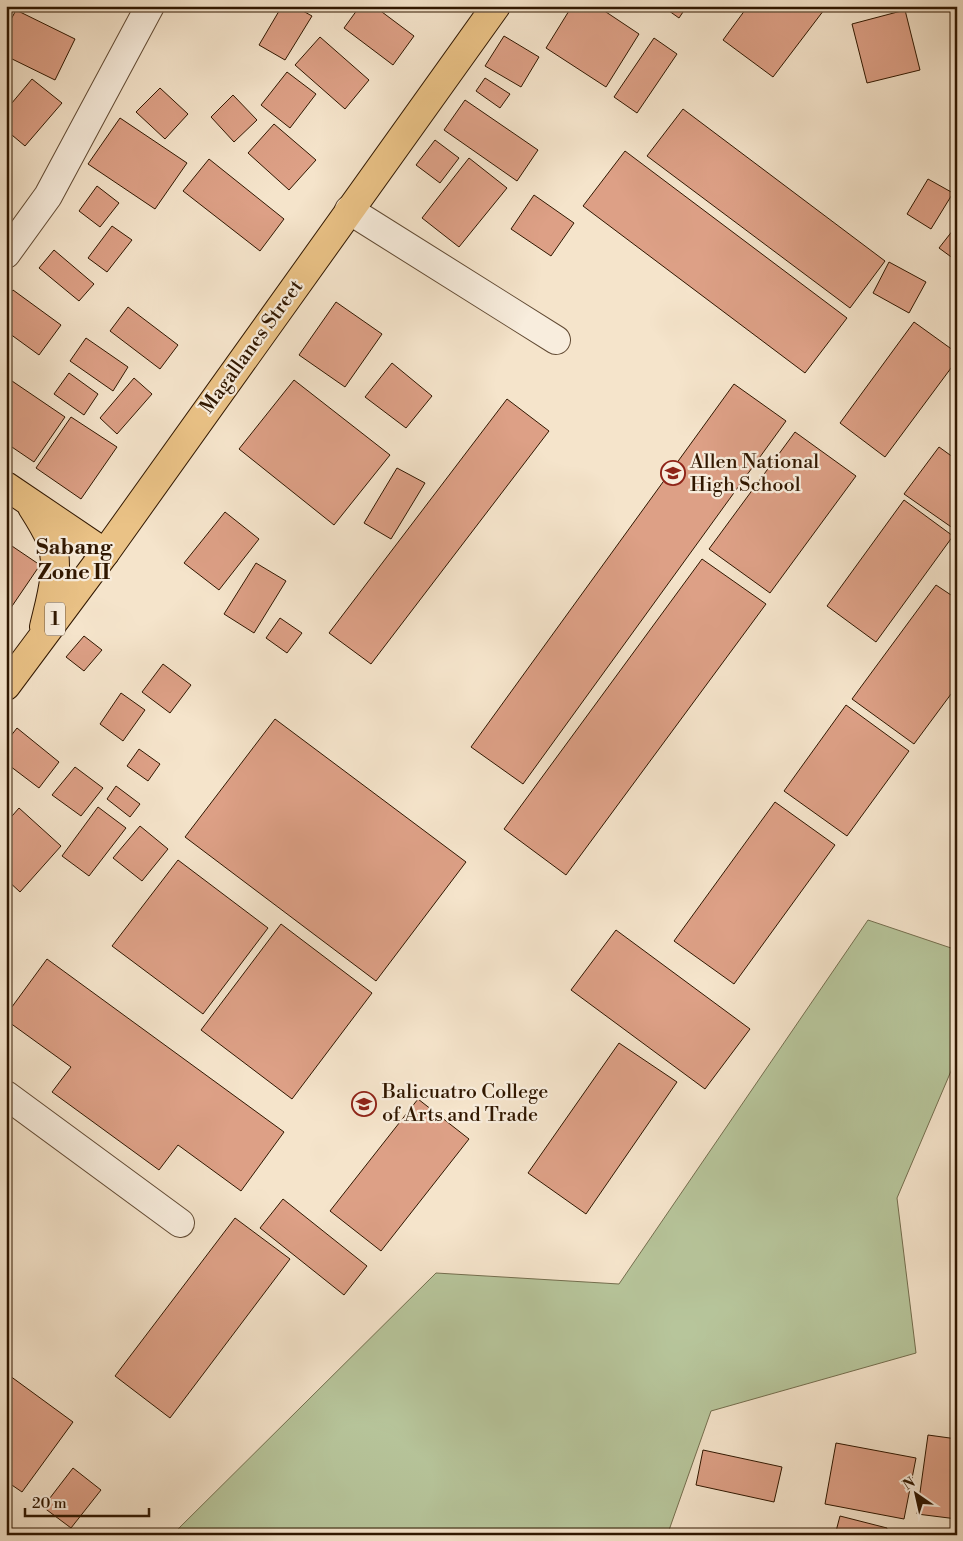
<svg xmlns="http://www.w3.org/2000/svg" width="963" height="1541" viewBox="0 0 963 1541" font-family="'Libre Bodoni',serif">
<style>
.green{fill:#b7c59b;stroke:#746e4e}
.building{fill:#dda086;stroke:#301700}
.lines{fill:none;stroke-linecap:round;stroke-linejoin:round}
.minor-casing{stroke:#614a33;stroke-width:30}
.major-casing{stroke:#301700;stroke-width:30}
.highway-casing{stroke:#301700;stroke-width:30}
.minor{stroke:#f8eddd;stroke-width:28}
.major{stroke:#eac286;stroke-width:28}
.highway{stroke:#eac286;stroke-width:28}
.labels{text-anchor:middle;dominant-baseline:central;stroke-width:4.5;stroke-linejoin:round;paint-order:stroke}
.shield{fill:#f8eddd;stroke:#6c5742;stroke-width:1}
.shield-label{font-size:19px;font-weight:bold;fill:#301700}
.street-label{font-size:20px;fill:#301700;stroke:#f8eddd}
.poi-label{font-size:20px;fill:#301700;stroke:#f8eddd;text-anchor:start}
.quarter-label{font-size:22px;font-weight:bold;fill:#301700;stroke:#f8eddd}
</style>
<rect width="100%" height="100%" fill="#f5e4cb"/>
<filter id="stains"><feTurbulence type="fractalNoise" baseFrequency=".004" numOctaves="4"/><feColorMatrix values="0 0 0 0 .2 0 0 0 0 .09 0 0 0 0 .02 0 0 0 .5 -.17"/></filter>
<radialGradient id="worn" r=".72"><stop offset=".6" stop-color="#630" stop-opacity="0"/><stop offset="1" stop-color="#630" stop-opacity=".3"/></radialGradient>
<path class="green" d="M 868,920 L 957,950 L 957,1057 L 897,1198 L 916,1353 L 711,1411 L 668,1533 L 669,1535 L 172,1535 L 436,1273 L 619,1284 Z"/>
<path class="building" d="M 282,6 L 294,6 L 312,16 L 285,60 L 259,45 Z
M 360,6 L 374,6 L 414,36 L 393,65 L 344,28 Z
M 572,6 L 597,6 L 639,34 L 606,87 L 546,48 Z
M 662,6 L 687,6 L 679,18 Z
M 748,6 L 827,6 L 773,77 L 723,40 Z
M 16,10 L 75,39 L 55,80 L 6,56 L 6,29 Z
M 905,10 L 920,70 L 867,83 L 852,24 Z
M 504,36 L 539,57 L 521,87 L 485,66 Z
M 320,37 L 369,80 L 345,109 L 295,65 Z
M 654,38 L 677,54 L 637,113 L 614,97 Z
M 287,72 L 316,94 L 290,128 L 261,105 Z
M 485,78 L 510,94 L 500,108 L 476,91 Z
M 32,79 L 62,103 L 25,146 L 6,130 L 6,110 Z
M 160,88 L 188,114 L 165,139 L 136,112 Z
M 233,95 L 257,120 L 234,142 L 211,117 Z
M 465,100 L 538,150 L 517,181 L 444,130 Z
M 683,109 L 885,261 L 850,308 L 647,156 Z
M 120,118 L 187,163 L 155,209 L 88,164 Z
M 274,124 L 316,160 L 289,190 L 248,153 Z
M 435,140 L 459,158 L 440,183 L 416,165 Z
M 625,151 L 847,318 L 805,373 L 583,206 Z
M 469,158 L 507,188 L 459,247 L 422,218 Z
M 209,159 L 284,219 L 260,251 L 183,191 Z
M 928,179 L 953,193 L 931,229 L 907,214 Z
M 97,186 L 119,203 L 100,227 L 79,211 Z
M 534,195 L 574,223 L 551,256 L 511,229 Z
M 957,225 L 957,255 L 954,259 L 939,248 Z
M 112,226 L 132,240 L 107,272 L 88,258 Z
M 54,250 L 94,284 L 79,301 L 39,268 Z
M 889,262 L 926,282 L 909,313 L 873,293 Z
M 13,290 L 61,325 L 39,355 L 6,331 L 6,298 Z
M 336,302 L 382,334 L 345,387 L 299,355 Z
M 128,307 L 178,345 L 160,369 L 110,331 Z
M 914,322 L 957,353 L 957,360 L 885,457 L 840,423 Z
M 86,338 L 128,367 L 113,391 L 70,361 Z
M 392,363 L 432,396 L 406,428 L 365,397 Z
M 69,373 L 98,394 L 84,415 L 54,394 Z
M 134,378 L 152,394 L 117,434 L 100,418 Z
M 294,380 L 390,455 L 334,525 L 239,449 Z
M 12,381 L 65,417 L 34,462 L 6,443 L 6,390 Z
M 734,384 L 786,421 L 523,784 L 471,747 Z
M 507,399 L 549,431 L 371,664 L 329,633 Z
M 71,417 L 117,447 L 81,499 L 36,468 Z
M 795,432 L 856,476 L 770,593 L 709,549 Z
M 939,447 L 957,460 L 957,531 L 904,494 Z
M 397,468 L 425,483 L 391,539 L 364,523 Z
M 904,500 L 953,536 L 876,642 L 827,606 Z
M 225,512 L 259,539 L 219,590 L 184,563 Z
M 6,542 L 40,565 L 6,615 Z
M 702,559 L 766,604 L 566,875 L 504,829 Z
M 256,563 L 286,581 L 254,633 L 224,614 Z
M 936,585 L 957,599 L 957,686 L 914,744 L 852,699 Z
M 280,618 L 302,633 L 287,653 L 266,638 Z
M 84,636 L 102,650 L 84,671 L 66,657 Z
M 163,664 L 191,685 L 170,713 L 142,692 Z
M 121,693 L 145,710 L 123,741 L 100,724 Z
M 846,705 L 909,751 L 847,836 L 784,791 Z
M 275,719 L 466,862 L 376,981 L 185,837 Z
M 17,728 L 59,762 L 39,788 L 6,763 L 6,742 Z
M 139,749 L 160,764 L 148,781 L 127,766 Z
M 75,767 L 103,788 L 81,816 L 52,795 Z
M 116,786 L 140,804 L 130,817 L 107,799 Z
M 775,802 L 835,845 L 734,984 L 674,941 Z
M 98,807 L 126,828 L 89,876 L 62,856 Z
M 19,808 L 61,846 L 20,892 L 6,879 L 6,823 Z
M 140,826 L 168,849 L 142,881 L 113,858 Z
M 178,860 L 268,928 L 203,1014 L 112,946 Z
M 281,924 L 372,993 L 292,1099 L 201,1030 Z
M 616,930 L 750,1029 L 705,1089 L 571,990 Z
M 47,959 L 284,1132 L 241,1191 L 178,1145 L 159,1170 L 52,1092 L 71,1067 L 6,1020 L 6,1015 Z
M 619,1043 L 677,1082 L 586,1214 L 528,1173 Z
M 418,1099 L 469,1139 L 381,1251 L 330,1211 Z
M 283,1199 L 367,1266 L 344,1295 L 260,1228 Z
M 235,1218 L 290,1259 L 170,1418 L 115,1376 Z
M 6,1373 L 73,1422 L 22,1492 L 6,1481 Z
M 928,1435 L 957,1439 L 957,1519 L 917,1514 Z
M 836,1443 L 916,1458 L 904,1519 L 825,1504 Z
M 703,1450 L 782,1467 L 774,1502 L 696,1485 Z
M 73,1468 L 101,1490 L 71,1528 L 43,1507 Z
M 840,1516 L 887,1528 L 886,1535 L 835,1535 Z"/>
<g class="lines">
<defs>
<path id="minor" d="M 349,210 L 556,340
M 6,254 L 48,196 L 150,6
M 6,1095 L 180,1223"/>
<path id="major" d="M 105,553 L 496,6"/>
<path id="highway" d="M 6,486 L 105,553 L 6,686
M 32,507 C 39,518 46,529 51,541 C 61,568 50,601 44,627"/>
</defs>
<use href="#minor" class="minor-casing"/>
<use href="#major" class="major-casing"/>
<use href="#highway" class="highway-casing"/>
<use href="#minor" class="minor"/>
<use href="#major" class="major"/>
<use href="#highway" class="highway"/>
</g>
<defs>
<symbol id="school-ring" viewBox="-11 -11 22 22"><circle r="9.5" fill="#f8eddd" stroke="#8f2418" stroke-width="1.5"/><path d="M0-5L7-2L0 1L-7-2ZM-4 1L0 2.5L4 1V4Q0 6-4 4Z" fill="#8f2418"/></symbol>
<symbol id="university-ring" viewBox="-11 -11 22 22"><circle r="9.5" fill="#f8eddd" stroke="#8f2418" stroke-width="1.5"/><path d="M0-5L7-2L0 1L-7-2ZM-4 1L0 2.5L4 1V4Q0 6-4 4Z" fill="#8f2418"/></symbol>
</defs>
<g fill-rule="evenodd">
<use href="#school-ring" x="659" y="459" width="28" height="28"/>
<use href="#university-ring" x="350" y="1090" width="28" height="28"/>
</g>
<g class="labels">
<rect class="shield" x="45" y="602.5" width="20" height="33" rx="4"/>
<g class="shield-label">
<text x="55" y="619">1</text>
</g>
<g class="street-label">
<text transform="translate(252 347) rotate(-54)">Magallanes Street</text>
</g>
<g class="poi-label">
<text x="690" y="462">Allen National<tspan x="690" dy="23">High School</tspan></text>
<text x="382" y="1092">Balicuatro College<tspan x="382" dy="23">of Arts and Trade</tspan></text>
</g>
<g class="quarter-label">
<text x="74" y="547">Sabang<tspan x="74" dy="25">Zone II</tspan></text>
</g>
</g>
<rect width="963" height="1541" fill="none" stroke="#f5e4cb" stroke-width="25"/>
<rect x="8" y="8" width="948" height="1526" fill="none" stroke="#301700" stroke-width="2.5"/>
<rect x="12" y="12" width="938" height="1516" fill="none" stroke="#301700"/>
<g transform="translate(916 1494) rotate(326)" stroke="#f8eddd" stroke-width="4" paint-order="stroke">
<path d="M0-4L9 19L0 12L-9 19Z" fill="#301700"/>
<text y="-8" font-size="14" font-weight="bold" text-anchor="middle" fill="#301700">N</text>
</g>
<path d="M25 1508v8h124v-8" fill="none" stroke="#301700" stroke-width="2.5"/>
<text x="32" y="1508" font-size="15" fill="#301700" stroke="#f8eddd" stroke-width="4" paint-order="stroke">20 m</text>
<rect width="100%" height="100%" filter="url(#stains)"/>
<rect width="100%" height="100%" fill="url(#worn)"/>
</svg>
